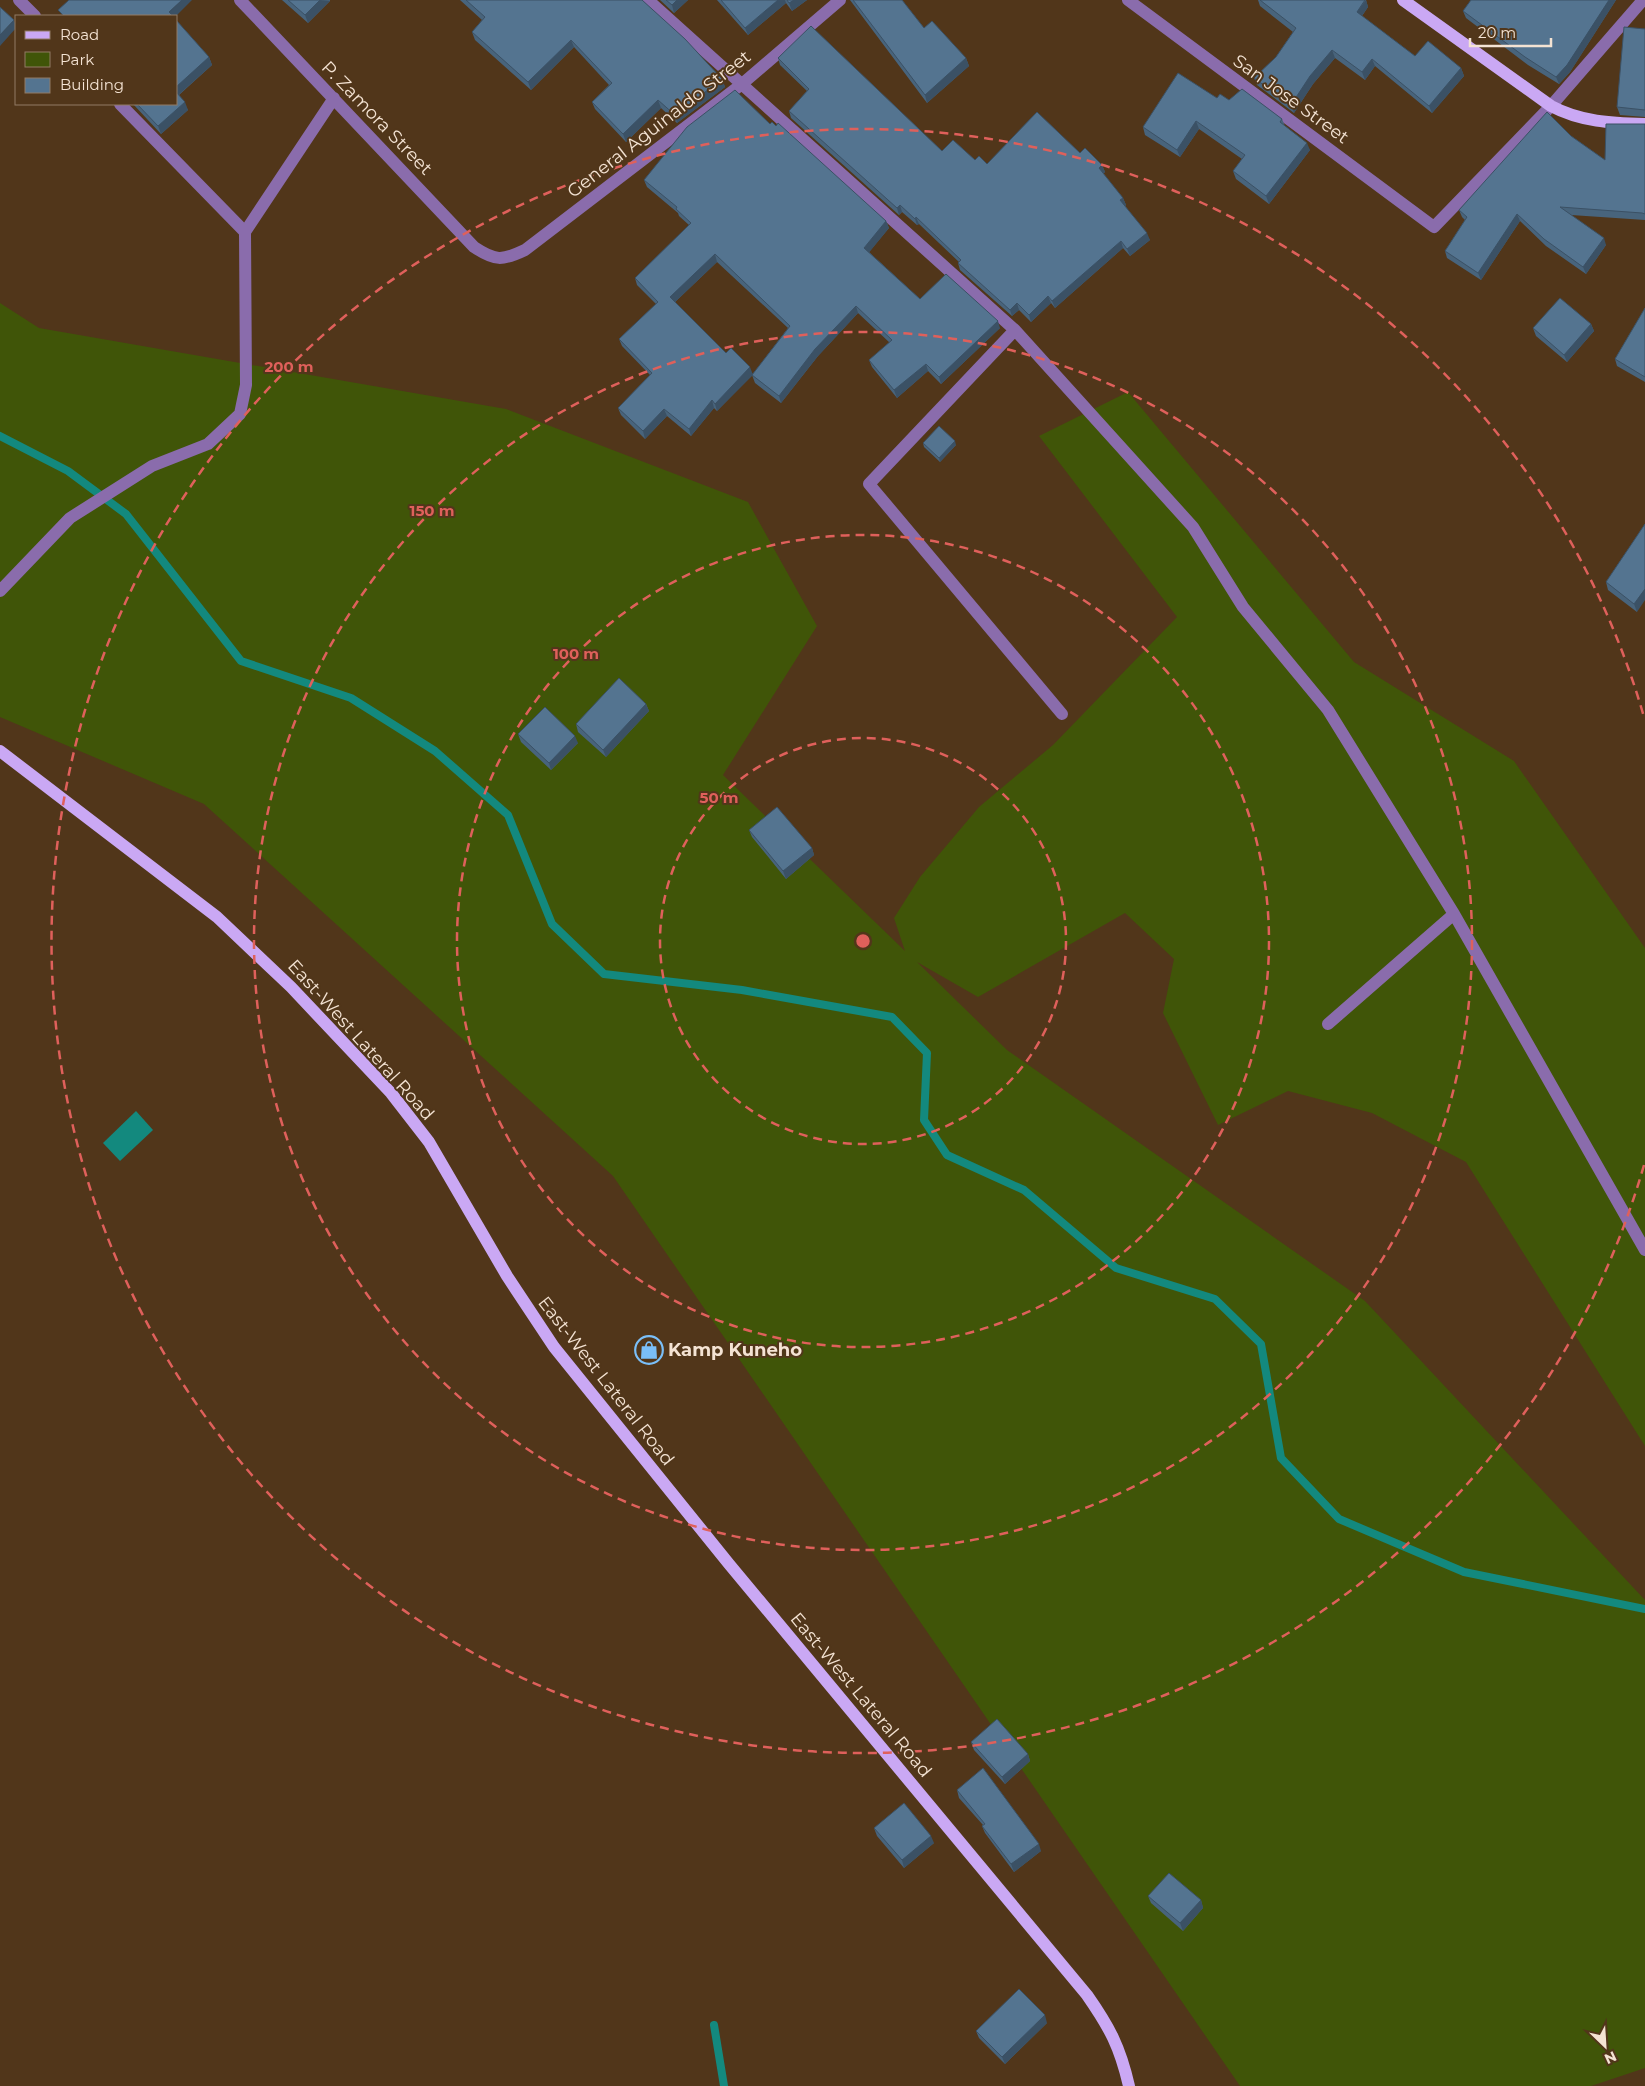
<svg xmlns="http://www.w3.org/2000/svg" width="1645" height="2086" viewBox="0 0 1645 2086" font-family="Montserrat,sans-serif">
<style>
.green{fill:#405508}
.water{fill:#13897e}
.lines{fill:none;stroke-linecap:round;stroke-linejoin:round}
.stream{stroke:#13897e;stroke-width:8}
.minor{stroke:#8a6cac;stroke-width:12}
.major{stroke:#caa8f4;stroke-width:12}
.wall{fill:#48647c;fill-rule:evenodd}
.shaded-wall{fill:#3b5165}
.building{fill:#547490;stroke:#3b5165}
.ring{fill:none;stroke:#df605b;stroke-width:2.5;stroke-dasharray:9 6}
.labels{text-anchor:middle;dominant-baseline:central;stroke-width:4;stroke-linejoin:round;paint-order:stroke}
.street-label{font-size:18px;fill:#f4e3d3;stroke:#51361a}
.poi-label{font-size:18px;font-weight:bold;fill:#f4e3d3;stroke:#51361a;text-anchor:start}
.centre{fill:#df605b;stroke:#51361a;stroke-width:2.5}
.ring-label{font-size:15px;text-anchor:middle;font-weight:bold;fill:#df605b;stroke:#51361a;stroke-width:4;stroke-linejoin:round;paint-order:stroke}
</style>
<rect width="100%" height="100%" fill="#51361a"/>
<path class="green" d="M 0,303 L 39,328 L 506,409 L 748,502 L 817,626 L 723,775 L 905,951 L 894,918 L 920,877 L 979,807 L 1053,745 L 1177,617 L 1039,436 L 1128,392 L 1354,662 L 1514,761 L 1645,948 L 1645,1446 L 1466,1162 L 1372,1113 L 1288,1091 L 1218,1125 L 1163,1013 L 1174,959 L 1125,913 L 978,997 L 917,962 L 1007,1050 L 1365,1301 L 1645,1600 L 1645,2068 L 1591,2086 L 1240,2086 L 613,1176 L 204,804 L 0,717 Z"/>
<path class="water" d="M 136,1111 L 153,1130 L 120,1161 L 103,1143 Z"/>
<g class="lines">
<path class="stream" d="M 0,436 L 68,471 L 126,514 L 241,661 L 351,698 L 435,751 L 508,815 L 552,924 L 604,974 L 742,990 L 892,1017 L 927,1053 L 924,1120 L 947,1155 L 1024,1190 L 1116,1268 L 1215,1299 L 1261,1344 L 1281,1458 L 1339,1519 L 1464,1572 L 1645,1609
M 714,2025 L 724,2086"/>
<path class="minor" d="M 19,0 L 35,16
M 240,0 L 474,247 C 495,261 502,261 525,250 L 742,84 L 840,0
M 648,0 L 1015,330 L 1193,527 L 1243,607 L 1328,710 L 1454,914 L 1645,1250
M 1128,0 L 1434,227 L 1551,106 L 1643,0
M 120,104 L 245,232
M 1015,330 L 869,484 L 1062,714
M 0,591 L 70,518 L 152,466 L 208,444 L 240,414 L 246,385 L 245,232 L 334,98
M 1328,1024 L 1454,914"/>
<path class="major" d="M 1403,0 L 1551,106 C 1581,122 1611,123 1645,124
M 0,751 L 217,917 L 291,987 L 391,1093 L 429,1142 L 507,1276 L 554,1347 L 729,1564 L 1087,1995 C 1110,2028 1120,2047 1129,2086"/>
</g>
<path class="wall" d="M 282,0 L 330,0 L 330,1 L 308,23 Z
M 460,0 L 642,0 L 722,79 L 725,87 L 677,123 L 661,108 L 626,142 L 595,109 L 592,102 L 609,85 L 574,47 L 531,90 L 475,40 L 472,32 L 482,20 Z
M 660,0 L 688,0 L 674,13 Z
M 717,0 L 807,0 L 792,11 L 786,3 L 748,35 Z
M 850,0 L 902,0 L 924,28 L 966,58 L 969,66 L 927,103 Z
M 1258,0 L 1366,0 L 1368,7 L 1362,16 L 1415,56 L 1461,68 L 1464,76 L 1432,113 L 1375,66 L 1365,80 L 1335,58 L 1313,84 L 1294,113 L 1257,85 L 1254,78 L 1276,57 L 1293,32 L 1260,6 Z
M 1471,0 L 1616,0 L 1570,72 L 1559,84 L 1528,65 L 1466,18 L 1463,11 Z
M 176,20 L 209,57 L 212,65 L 179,95 L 188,110 L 161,134 L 133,104 L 176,104 Z
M 1645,29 L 1645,117 L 1620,115 L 1617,107 Z
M 778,58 L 942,151 L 987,164 L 1080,153 L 1102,165 L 1105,172 L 1103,174 L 1123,198 L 1126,205 L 1125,206 L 1150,240 L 1130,256 L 1123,248 L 1055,308 L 1051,303 L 1031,322 L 1019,310 L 1012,316 L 960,270 L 958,263 L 959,262 L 919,224 L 917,225 L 902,212 L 899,215 L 791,118 L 789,111 L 807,91 L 780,65 Z
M 1217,98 L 1229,100 L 1282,119 L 1285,126 L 1310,150 L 1269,204 L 1236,179 L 1233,171 L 1242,159 L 1199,129 L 1180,157 L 1145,135 L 1143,127 Z
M 770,124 L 886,221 L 889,228 L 869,252 L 920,299 L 1000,328 L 941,384 L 928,371 L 897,398 L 872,367 L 869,360 L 890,343 L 858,313 L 818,356 L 781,403 L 755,383 L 752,375 L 717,411 L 714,408 L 691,436 L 667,416 L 645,439 L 621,415 L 618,408 L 650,375 L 622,346 L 619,339 L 656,304 L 637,285 L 635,278 L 689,225 L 679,216 L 678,213 L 647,187 L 644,180 ZM 717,262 L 788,328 L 753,374 L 726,353 L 675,302 Z
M 1645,124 L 1645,220 L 1571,215 L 1606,245 L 1586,274 L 1546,246 L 1520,221 L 1481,280 L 1447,258 L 1445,251 L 1465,220 L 1462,217 L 1459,210 L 1571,136 L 1605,160 Z
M 1645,308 L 1645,382 L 1617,366 L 1615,359 Z
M 1591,324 L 1594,331 L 1567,362 L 1536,336 L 1533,328 Z
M 923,443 L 956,445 L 940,462 L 924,447 Z
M 1645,524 L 1637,612 L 1608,590 L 1606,582 Z
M 646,704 L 649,711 L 606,757 L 578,732 L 576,724 Z
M 518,734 L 578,743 L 551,770 L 521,742 Z
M 749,830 L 812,848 L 814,855 L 786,879 L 752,837 Z
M 971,1742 L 1028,1754 L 1030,1761 L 1005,1784 L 974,1750 Z
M 957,1790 L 1041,1851 L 1014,1872 L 985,1833 L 982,1826 L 983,1825 L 959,1798 Z
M 874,1828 L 934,1843 L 904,1868 L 877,1836 Z
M 1148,1896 L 1201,1900 L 1203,1908 L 1183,1931 L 1151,1903 Z
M 1047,2023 L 1005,2064 L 979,2038 L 976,2031 Z"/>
<path class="shaded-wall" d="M 182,0 L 192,0 L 176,16 L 171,16 L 169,12 Z
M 320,0 L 330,1 L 308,23 L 305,15 Z
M 677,0 L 688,0 L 674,13 L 672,5 Z
M 778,0 L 785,0 L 786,3 L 748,35 L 745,28 Z
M 794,0 L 807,0 L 792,11 L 789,3 Z
M 1366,0 L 1368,7 L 1359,20 L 1357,12 Z
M 1609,0 L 1616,0 L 1570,72 L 1559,84 L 1556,77 Z
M 14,20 L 16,26 L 16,28 L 0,46 L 0,35 Z
M 571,40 L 574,47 L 531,90 L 528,82 Z
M 1332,50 L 1335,58 L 1313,84 L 1294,113 L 1291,105 L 1310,76 Z
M 209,57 L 212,65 L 176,97 L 176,87 Z
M 966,58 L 969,66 L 927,103 L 925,95 Z
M 1372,59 L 1375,66 L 1365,80 L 1362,72 Z
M 1461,68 L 1464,76 L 1432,113 L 1429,106 Z
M 722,79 L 725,87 L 677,123 L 675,115 Z
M 658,100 L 661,108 L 626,142 L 623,134 Z
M 185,102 L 188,110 L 161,134 L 158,126 Z
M 1196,121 L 1199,129 L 1180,157 L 1177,150 Z
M 1307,143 L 1310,150 L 1269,204 L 1266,196 Z
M 1102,165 L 1105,172 L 1102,175 L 1099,168 Z
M 1123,198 L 1126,205 L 1123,207 L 1120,200 Z
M 900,205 L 902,212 L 899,215 L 897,208 Z
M 1517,214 L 1520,221 L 1481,280 L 1478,273 Z
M 916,217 L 919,224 L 917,225 L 915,219 Z
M 886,221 L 889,228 L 867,255 L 864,248 Z
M 1147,233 L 1150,240 L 1130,256 L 1127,249 Z
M 1604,238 L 1606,245 L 1586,274 L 1583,267 Z
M 1121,241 L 1123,248 L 1055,308 L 1052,301 Z
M 715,254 L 717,262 L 673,304 L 670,297 Z
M 1048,296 L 1051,303 L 1031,322 L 1029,315 Z
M 1017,303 L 1019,310 L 1012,316 L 1010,310 Z
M 856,306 L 858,313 L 818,356 L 781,403 L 779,396 L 815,349 Z
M 998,321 L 1000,328 L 941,384 L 939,377 Z
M 1591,324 L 1594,331 L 1567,362 L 1564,355 Z
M 926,364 L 928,371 L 897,398 L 894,390 Z
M 750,367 L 753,375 L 717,411 L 715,404 Z
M 712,400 L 714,408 L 691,436 L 689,429 Z
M 664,409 L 667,416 L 645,439 L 643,431 Z
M 955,441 L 956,445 L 940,462 L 939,458 Z
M 1645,589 L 1645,600 L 1637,612 L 1634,604 Z
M 646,704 L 649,711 L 606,757 L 603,750 Z
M 575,736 L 578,743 L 551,770 L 549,763 Z
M 812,848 L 814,855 L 786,879 L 783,871 Z
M 1028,1754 L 1030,1761 L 1005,1784 L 1002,1777 Z
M 931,1836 L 934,1843 L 904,1868 L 902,1860 Z
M 1039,1844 L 1041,1851 L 1014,1872 L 1011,1864 Z
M 1201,1900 L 1203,1908 L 1183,1931 L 1180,1923 Z
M 1045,2015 L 1047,2023 L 1005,2064 L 1002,2057 Z"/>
<path class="building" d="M 69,0 L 182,0 L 169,12 L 173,16 L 64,16 L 58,10 Z
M 288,0 L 320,0 L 305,15 Z
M 466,0 L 642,0 L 685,39 L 722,79 L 675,115 L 658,100 L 623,134 L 592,102 L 612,83 L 571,40 L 528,82 L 472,32 L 485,17 Z
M 666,0 L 677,0 L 672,5 Z
M 721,0 L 778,0 L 745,28 Z
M 787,0 L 794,0 L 789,3 Z
M 853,0 L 902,0 L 924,28 L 932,21 L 966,58 L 925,95 Z
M 1260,0 L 1365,0 L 1357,12 L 1415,56 L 1428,41 L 1461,68 L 1429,106 L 1372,59 L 1362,72 L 1332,50 L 1310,76 L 1291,105 L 1254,78 L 1276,57 L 1296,28 Z
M 1471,0 L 1609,0 L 1567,65 L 1556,77 L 1525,57 L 1463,11 Z
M 0,7 L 14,20 L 0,35 Z
M 176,20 L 209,57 L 176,87 Z
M 811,26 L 942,151 L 953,140 L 975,160 L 979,156 L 987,164 L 1037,112 L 1080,153 L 1085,148 L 1102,165 L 1099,168 L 1123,198 L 1120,200 L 1147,233 L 1127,249 L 1121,241 L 1052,301 L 1048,296 L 1029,315 L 1017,303 L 1010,310 L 958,263 L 961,260 L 916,217 L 915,219 L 900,205 L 897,208 L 789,111 L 809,89 L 778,58 Z
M 1624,27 L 1645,29 L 1645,110 L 1617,107 Z
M 1178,73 L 1217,98 L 1220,94 L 1229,100 L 1242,89 L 1282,119 L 1280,122 L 1307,143 L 1266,196 L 1233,171 L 1245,155 L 1196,121 L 1177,150 L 1143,127 Z
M 735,90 L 770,124 L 772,122 L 776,126 L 778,123 L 886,221 L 864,248 L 920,299 L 946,274 L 998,321 L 939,377 L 926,364 L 894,390 L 869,360 L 892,340 L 856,306 L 815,349 L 779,396 L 752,375 L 790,326 L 715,254 L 670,297 L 726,353 L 731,348 L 750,367 L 715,404 L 712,400 L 689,429 L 664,409 L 643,431 L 618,408 L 652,373 L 619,339 L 658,302 L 635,278 L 691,223 L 676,209 L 677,207 L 644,180 L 687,127 Z
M 176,92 L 185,102 L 158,126 L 137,104 L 176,104 Z
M 1547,112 L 1571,136 L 1605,160 L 1606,124 L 1645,124 L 1645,214 L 1642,213 L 1560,207 L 1604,238 L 1583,267 L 1544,239 L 1517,214 L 1478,273 L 1445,251 L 1467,217 L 1459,210 Z
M 1560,298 L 1591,324 L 1564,355 L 1533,328 Z
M 1645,308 L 1645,377 L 1615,359 Z
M 939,426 L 955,441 L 939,458 L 923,443 Z
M 1645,524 L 1645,589 L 1634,604 L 1606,582 Z
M 619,678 L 646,704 L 603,750 L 576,724 Z
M 545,707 L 575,736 L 549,763 L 518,734 Z
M 777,807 L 812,848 L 783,871 L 749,830 Z
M 997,1719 L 1028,1754 L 1002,1777 L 971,1742 Z
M 983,1768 L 1039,1844 L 1011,1864 L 982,1826 L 985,1824 L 957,1790 Z
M 904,1803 L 931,1836 L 902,1860 L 874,1828 Z
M 1169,1873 L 1201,1900 L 1180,1923 L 1148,1896 Z
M 1019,1989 L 1045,2015 L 1002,2057 L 976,2031 Z"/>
<g class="ring">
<circle cx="863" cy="941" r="203"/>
<circle cx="863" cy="941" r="406"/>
<circle cx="863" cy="941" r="609"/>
<path d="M1644 1165A812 812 0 1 1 1644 717"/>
</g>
<defs>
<symbol id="shop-ring" viewBox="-11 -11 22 22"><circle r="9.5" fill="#51361a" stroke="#7abff8" stroke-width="1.5"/><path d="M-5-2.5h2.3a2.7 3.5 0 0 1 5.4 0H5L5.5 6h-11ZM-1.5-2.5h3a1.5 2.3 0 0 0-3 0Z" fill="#7abff8"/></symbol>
</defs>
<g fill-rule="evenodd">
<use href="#shop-ring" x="633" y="1334" width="32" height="32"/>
</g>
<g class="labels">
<g class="street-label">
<text transform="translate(1291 99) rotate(36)">San Jose Street</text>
<text transform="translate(377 118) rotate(46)">P. Zamora Street</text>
<text transform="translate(659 124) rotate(-38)">General Aguinaldo Street</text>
<text transform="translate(361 1040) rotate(48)">East-West Lateral Road</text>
<text transform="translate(606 1381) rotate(52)">East-West Lateral Road</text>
<text transform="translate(861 1695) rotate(50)">East-West Lateral Road</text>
</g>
<g class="poi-label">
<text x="668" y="1350">Kamp Kuneho</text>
</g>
</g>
<circle cx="863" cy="941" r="8" class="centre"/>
<g class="ring-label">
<text x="289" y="372">200 m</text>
<text x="432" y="516">150 m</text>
<text x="576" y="659">100 m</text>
<text x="719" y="803">50 m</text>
</g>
<rect x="15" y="15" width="162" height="90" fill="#51361a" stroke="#927b64"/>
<rect x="25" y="31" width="25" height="8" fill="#caa8f4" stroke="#927b64"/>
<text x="60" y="40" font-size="15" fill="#f4e3d3">Road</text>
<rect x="25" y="52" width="25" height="15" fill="#405508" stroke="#927b64"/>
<text x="60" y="65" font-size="15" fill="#f4e3d3">Park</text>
<rect x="25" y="78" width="25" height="15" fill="#547490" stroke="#927b64"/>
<text x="60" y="90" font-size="15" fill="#f4e3d3">Building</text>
<g transform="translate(1605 2046) rotate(155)" stroke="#51361a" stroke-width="4" paint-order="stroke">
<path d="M0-4L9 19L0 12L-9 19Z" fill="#f4e3d3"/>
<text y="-8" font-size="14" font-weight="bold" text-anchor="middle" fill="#f4e3d3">N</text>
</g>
<path d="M1470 38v8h81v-8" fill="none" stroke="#f4e3d3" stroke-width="2.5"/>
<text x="1478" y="38" font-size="15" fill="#f4e3d3" stroke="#51361a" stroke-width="4" paint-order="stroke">20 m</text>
</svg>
